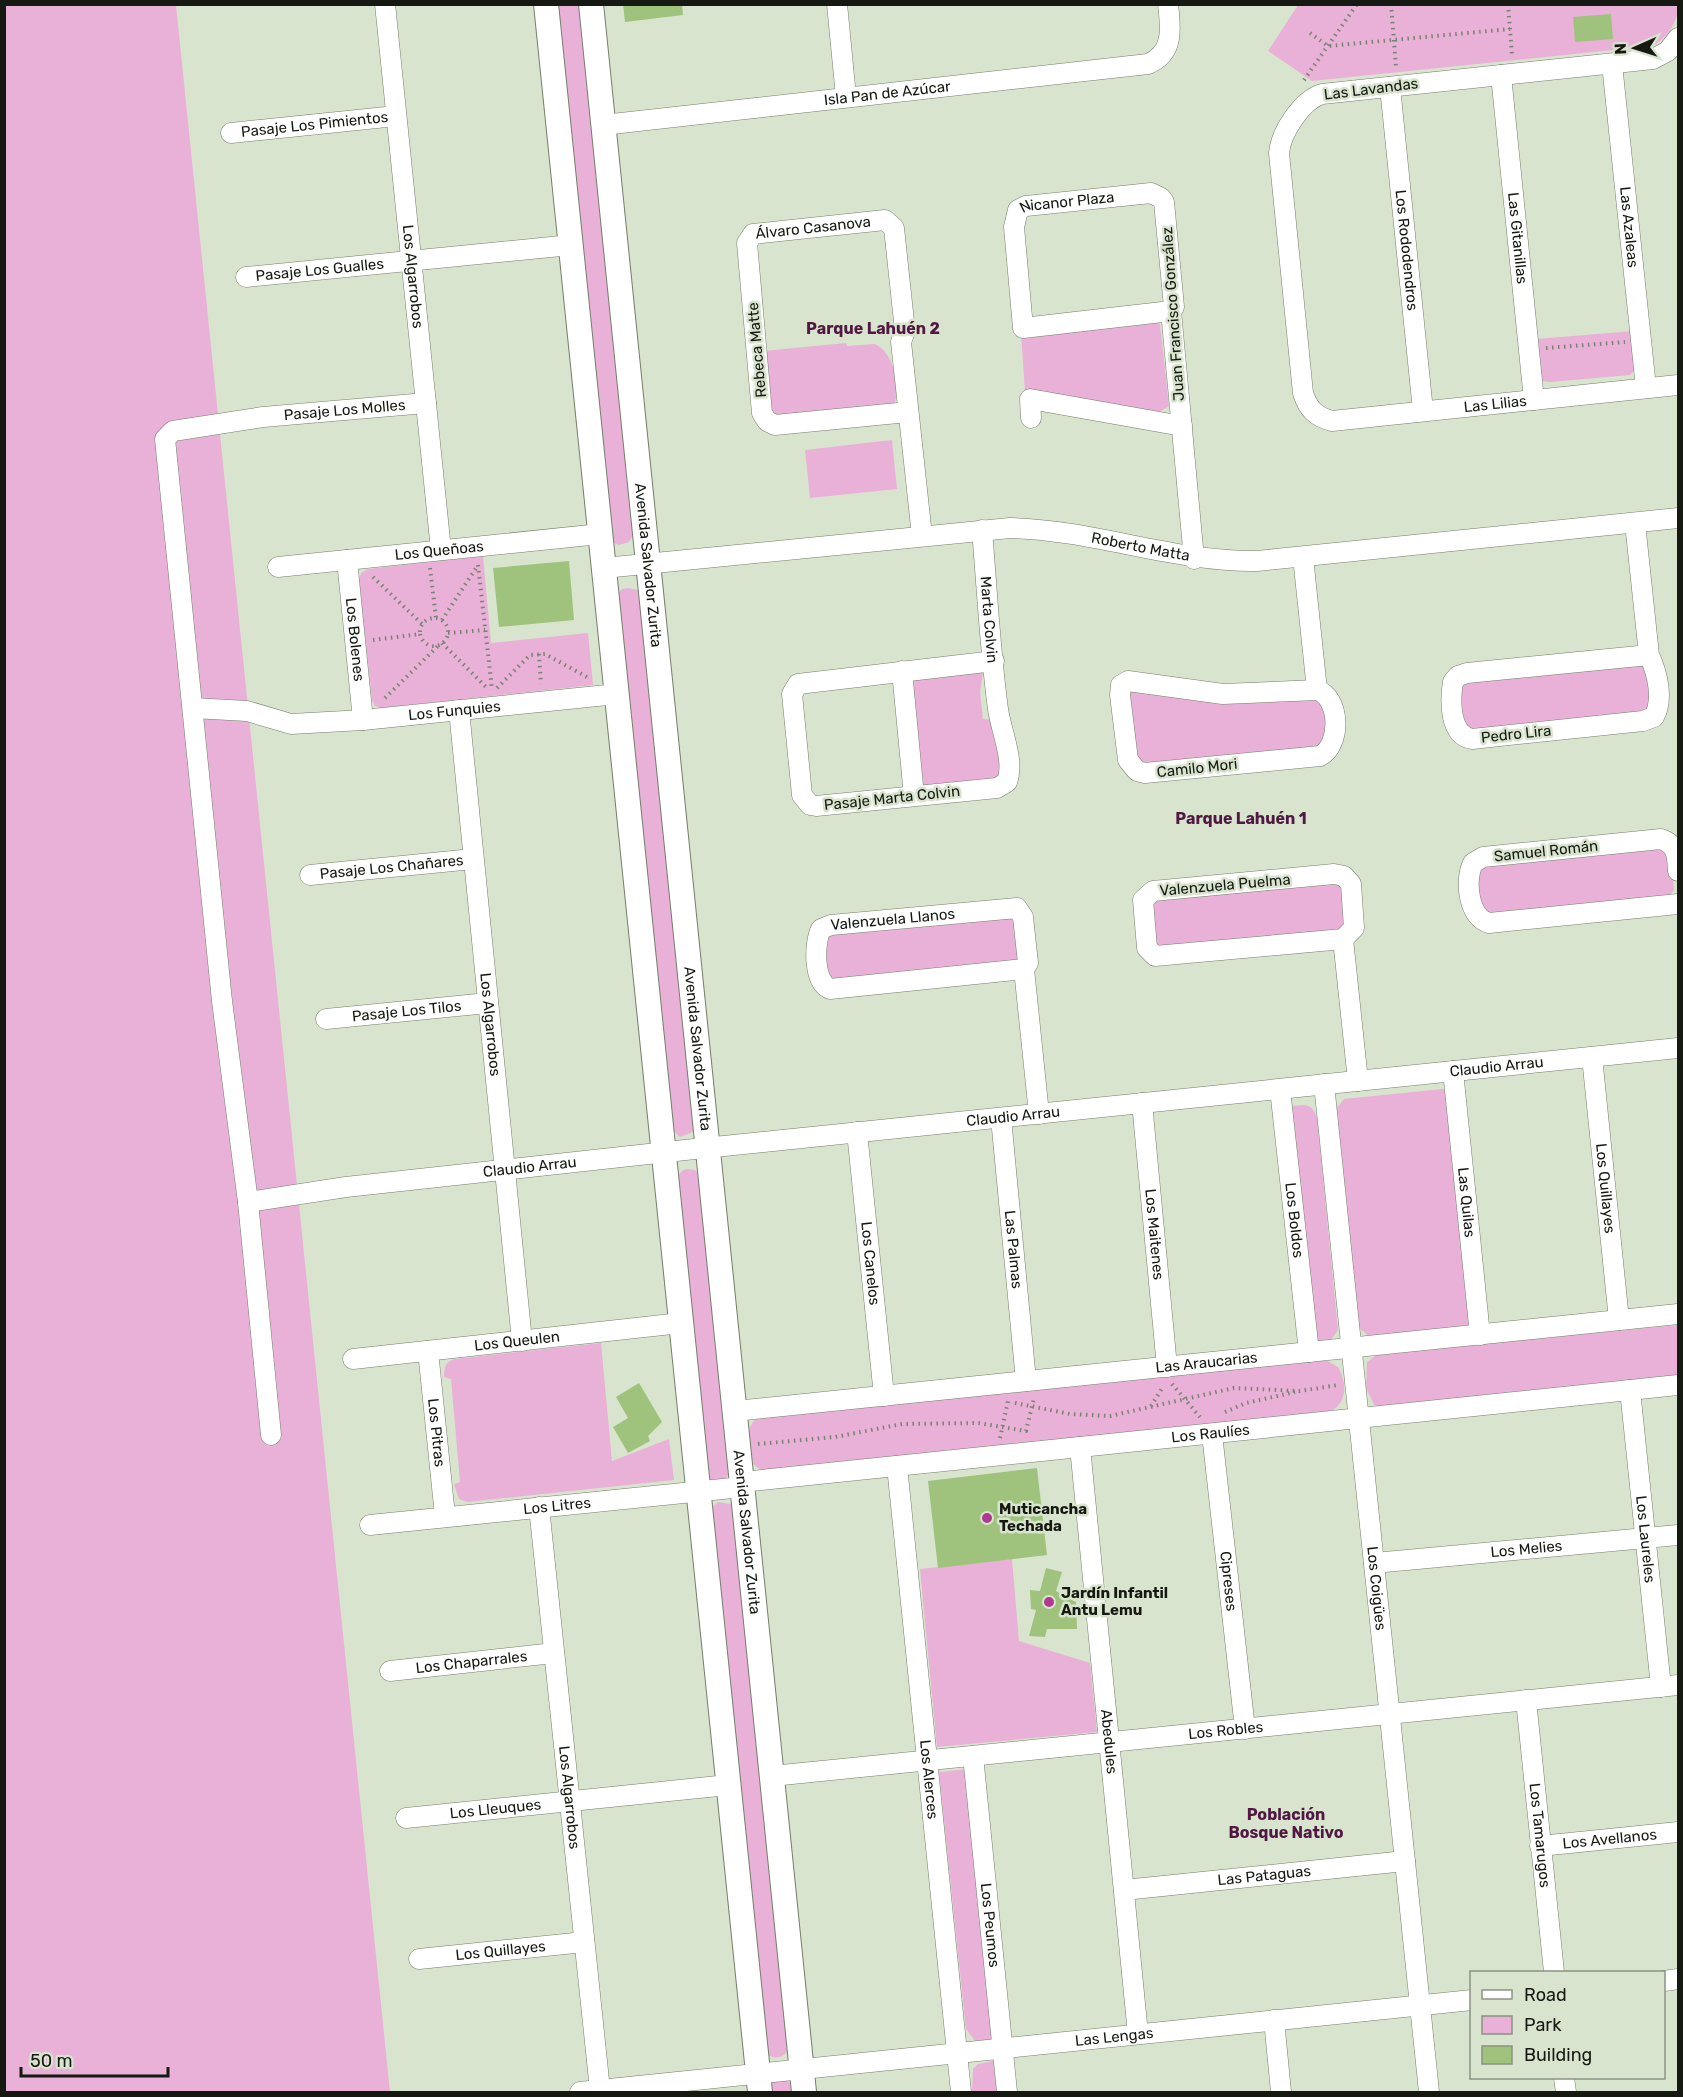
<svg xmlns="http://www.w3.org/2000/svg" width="1683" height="2097" viewBox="0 0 1683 2097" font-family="Rubik,sans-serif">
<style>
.green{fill:#e9b1d7}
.building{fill:#9fc37d}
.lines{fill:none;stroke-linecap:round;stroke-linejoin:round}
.minor-casing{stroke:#747e6b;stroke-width:21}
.major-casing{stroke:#747e6b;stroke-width:26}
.path{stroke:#7a8273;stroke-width:4;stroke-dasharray:1.5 4.5;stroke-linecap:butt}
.minor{stroke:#fff;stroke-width:20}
.major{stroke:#fff;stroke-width:24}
.poi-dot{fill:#ae3a92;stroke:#d9e4cf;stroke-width:2}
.labels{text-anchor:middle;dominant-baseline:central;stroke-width:5;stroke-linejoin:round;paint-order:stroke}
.street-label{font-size:15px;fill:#151911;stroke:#d9e4cf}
.poi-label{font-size:15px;font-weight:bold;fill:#151911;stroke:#d9e4cf;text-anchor:start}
.neighbourhood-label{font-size:16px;font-weight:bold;fill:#511843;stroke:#d9e4cf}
</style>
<rect width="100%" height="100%" fill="#d9e4cf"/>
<path class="green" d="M 5,5 L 176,5 L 390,2092 L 5,2092 Z
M 556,5 L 580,5 L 634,533 L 629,542 L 619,545 L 611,541 Z
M 1298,5 L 1678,5 C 1678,22 1668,38 1652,46 L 1312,81 L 1268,51 Z
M 1157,319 L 1160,325 L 1169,406 L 1156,414 L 1025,392 L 1021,333 Z
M 1634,331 L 1635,370 L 1630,375 L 1550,382 L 1543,381 L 1539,376 L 1536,339 Z
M 846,343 L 847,346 L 875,344 C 894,353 901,386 894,405 L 771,417 L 764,351 Z
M 892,440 L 897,489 L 810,498 L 805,450 Z
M 483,556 L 491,643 L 588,633 L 593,685 L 381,708 L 375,706 L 372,700 L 359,580 L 361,573 L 368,569 Z
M 628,588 L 638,590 L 640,594 L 695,1127 L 693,1132 L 680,1137 L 671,1129 L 616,596 L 622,589 Z
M 1642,662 L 1650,669 L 1650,713 L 1463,731 L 1458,684 Z
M 978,671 L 983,672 L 980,692 L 983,719 L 994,720 L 1004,772 L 1000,780 L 921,788 L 908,681 Z
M 1130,689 L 1317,696 L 1326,702 L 1330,734 L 1320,749 L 1137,764 L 1128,692 Z
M 1661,845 L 1671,854 L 1674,890 L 1668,898 L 1490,917 L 1480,911 L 1476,869 L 1479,865 Z
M 1340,879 L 1348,922 L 1343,931 L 1156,950 L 1151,898 Z
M 1013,915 L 1022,960 L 827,981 L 825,934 Z
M 1442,1089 L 1448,1091 L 1472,1324 L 1468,1327 L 1370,1337 L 1358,1327 L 1336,1109 L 1344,1099 Z
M 1306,1105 L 1312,1108 L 1317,1117 L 1338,1330 L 1331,1340 L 1315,1342 L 1291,1106 Z
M 688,1169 L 695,1170 L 700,1176 L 730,1473 L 723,1481 L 707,1479 L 676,1178 L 683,1170 Z
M 1678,1325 L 1678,1377 L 1382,1407 L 1374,1405 L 1366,1388 L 1367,1362 L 1378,1354 Z
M 601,1343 L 612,1461 L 669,1439 L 674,1480 L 467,1502 L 459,1499 L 454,1484 L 460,1482 L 451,1379 L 444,1377 C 444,1367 445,1363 454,1359 Z
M 1324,1359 L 1338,1367 C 1347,1383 1348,1404 1329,1412 L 761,1470 L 753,1464 C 751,1449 743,1427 758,1417 Z
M 718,1502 L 731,1504 L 734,1508 L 789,2048 C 785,2057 777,2060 768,2055 L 710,1510 Z
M 1012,1559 L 1019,1641 L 1090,1663 L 1097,1732 L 937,1747 L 920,1569 Z
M 969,1769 L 997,2040 L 976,2042 L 966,2029 L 939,1772 Z
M 999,2060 L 1002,2092 L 972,2092 L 973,2069 L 978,2064 Z
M 786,2079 L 793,2085 L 794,2092 L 770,2092 L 772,2082 Z"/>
<path class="building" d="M 623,4 L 682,4 L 683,15 L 625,22 Z
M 1611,14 L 1613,39 L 1575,42 L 1573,17 Z
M 569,561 L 574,620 L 499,627 L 493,568 Z
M 639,1383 L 662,1422 L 648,1436 L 650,1441 L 628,1453 L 613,1427 L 628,1418 L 616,1397 Z
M 1037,1468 L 1047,1555 L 938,1568 L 928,1481 Z
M 1046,1568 L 1062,1572 L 1056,1591 L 1076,1602 L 1077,1629 L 1047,1629 L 1045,1637 L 1029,1636 L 1036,1610 L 1031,1609 L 1030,1590 L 1040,1591 Z"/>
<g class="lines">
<defs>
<g id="minor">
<path id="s1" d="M 385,4 L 441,550"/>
<path d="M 837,4 L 846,97"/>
<path id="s2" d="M 1678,38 L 1668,51 L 1653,59 L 1322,94 C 1302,100 1281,132 1279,153 L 1303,393 C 1308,409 1316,417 1332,421 L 1678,385"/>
<path id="s3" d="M 1612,64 L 1646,388"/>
<path id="s4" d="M 1501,75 L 1534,400"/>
<path id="s5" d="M 1390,87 L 1423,411"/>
<path id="s6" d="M 603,125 L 1148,64 C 1174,53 1171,29 1168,4"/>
<path id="s7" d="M 231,133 L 396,116"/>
<path id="s8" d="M 246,277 L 571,245"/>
<path id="s9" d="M 1171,311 L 1023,328 L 1014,227 L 1018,210 L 1026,206 L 1151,193 L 1161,198 L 1164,202 L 1174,307 L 1171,311 L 1194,559"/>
<path id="s10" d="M 908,412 L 775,425 L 767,421 L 762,413 L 747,243 L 753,234 L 885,220 L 894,228 L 905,331 L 901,342 L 922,536"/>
<path d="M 1031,418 L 1030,399 L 1182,426"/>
<path d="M 1635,523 L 1649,655 C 1657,672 1664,699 1654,717 L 1643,721 L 1472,739 C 1449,735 1450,700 1453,682 L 1458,676 L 1467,673 L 1649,655"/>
<path id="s11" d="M 982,530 C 987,589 990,650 998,709 C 1001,731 1015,761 1007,782 L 997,788 L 816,806 L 810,805 L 802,795 L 792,694 L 798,684 L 994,661"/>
<path d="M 1303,557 L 1317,690"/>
<path id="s12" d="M 347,560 L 363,720"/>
<path id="s13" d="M 278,567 L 600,534"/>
<path id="s14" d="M 604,568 L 1010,528 C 1094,530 1173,562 1257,561 L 1678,518"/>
<path d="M 902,671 L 914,796"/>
<path d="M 1128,681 L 1223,694 L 1317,690 C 1340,697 1342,745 1320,756 L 1145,773 L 1137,771 L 1128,760 L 1120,695 L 1121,685 Z"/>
<path id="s15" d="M 193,708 L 247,711 L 291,724 L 363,720 L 617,694"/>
<path id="s16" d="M 459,710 L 522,1341"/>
<path d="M 1678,871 C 1677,856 1678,845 1661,839 L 1483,857 L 1473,863 C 1464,881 1469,918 1489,923 L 1678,904"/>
<path d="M 1334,874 L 1344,876 L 1351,884 L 1354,928 L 1343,939 L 1155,956 L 1147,948 L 1143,900 L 1153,891 Z"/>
<path id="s17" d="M 310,875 L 473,859"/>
<path d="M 1343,939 L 1358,1081"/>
<path id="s18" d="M 1024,969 L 830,989 C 813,982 814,943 821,929 L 831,925 L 1017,908 L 1023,917 L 1028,963 L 1024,969 L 1039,1114"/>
<path id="s19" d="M 326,1019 L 488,1003"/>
<path id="s20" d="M 1592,1057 L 1619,1320"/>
<path id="s21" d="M 1453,1071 L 1480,1335"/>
<path id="s22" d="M 1324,1084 L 1429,2092"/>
<path id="s23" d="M 1280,1089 L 1309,1352"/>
<path id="s24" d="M 1142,1103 L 1167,1367"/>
<path id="s25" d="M 1001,1118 L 1026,1381"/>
<path id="s26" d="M 857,1132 L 884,1396"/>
<path id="s27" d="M 248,1202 L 346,1187 L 685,1150 L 1678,1048"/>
<path id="s28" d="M 428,1351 L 445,1516"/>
<path id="s29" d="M 353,1359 L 681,1323"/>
<path id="s30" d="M 1630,1390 L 1661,1687"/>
<path id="s31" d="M 735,1411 L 1678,1314"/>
<path id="s32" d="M 1212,1434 L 1245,1729"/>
<path id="s33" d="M 271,1435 L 248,1202 L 222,1001 L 165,439 L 173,431 L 263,417 L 426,403"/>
<path id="s34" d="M 1080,1447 L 1138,2034"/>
<path id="s35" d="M 897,1466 L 961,2092"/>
<path id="s36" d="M 742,1482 L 1678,1385"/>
<path id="s37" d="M 539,1507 L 600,2090"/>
<path id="s38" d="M 370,1525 L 742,1487"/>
<path id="s39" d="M 1374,1563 L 1678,1535"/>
<path id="s40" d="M 390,1671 L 554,1653"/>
<path id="s41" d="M 1526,1700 L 1554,1972"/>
<path id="s42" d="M 973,1756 L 1007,2092"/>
<path id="s43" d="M 772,1776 L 1678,1685"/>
<path id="s44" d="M 406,1818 L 728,1785"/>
<path id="s45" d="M 1540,1846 L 1678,1832"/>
<path id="s46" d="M 1124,1890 L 1405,1861"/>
<path id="s47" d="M 419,1959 L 584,1942"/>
<path d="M 1664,1981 L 1678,1979"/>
<path d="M 1274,2020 L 1281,2092"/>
<path d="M 1564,2078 L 1566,2092"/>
<path id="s48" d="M 580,2092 L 1472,2000"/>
</g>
<g id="major">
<path d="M 546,4 L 760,2092"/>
<path id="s49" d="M 591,4 L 804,2092"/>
</g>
</defs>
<use href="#minor" class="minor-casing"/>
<use href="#major" class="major-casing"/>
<path class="path" d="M 1391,4 L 1396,67
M 1508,4 L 1512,55
M 1310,33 L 1328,46 L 1510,29
M 1304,80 L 1357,4
M 1546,348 L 1625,342
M 478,565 L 492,689
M 430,568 L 436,618
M 373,577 L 422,624
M420 632a14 14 0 1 1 28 0a14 14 0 1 1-28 0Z
M 442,620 L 478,565
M 448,633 L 485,630
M 373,640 L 420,634
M 442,643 L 487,688
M 539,654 L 541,684
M 497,688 L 530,655 L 545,654 L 587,677
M 385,698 L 438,646
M 1172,1384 L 1200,1417
M 1015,1403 L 1070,1414 L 1110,1416 L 1234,1388 L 1300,1391 L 1338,1385
M 1151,1406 L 1163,1387
M 1225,1412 L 1246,1403 L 1295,1392
M 1000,1438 L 1008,1401
M 758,1444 L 835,1437 L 902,1424 L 978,1423 L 1026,1431 L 1034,1398"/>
<use href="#minor" class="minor"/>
<use href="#major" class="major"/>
</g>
<g class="poi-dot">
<circle cx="987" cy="1518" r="6"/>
<circle cx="1049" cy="1602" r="6"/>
</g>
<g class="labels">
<g class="street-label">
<text transform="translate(1371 89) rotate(-7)">Las Lavandas</text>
<text stroke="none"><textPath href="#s6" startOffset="286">Isla Pan de Azúcar</textPath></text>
<text stroke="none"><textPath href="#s7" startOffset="84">Pasaje Los Pimientos</textPath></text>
<text stroke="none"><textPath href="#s9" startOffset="318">Nicanor Plaza</textPath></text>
<text stroke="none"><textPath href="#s3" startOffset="164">Las Azaleas</textPath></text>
<text stroke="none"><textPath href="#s10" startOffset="394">Álvaro Casanova</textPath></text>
<text stroke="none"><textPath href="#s4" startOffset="164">Las Gitanillas</textPath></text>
<text stroke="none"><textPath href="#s5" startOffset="164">Los Rododendros</textPath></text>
<text stroke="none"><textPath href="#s8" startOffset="74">Pasaje Los Gualles</textPath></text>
<text stroke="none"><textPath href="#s1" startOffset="274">Los Algarrobos</textPath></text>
<text transform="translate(1173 314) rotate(-94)">Juan Francisco González</text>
<text transform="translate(757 350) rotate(-95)">Rebeca Matte</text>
<text stroke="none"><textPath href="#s2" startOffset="890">Las Lilias</textPath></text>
<text stroke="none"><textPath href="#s33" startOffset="1186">Pasaje Los Molles</textPath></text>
<text stroke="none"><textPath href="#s14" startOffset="540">Roberto Matta</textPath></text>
<text stroke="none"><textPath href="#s13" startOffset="162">Los Queñoas</textPath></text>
<text stroke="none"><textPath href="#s49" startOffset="564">Avenida Salvador Zurita</textPath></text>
<text stroke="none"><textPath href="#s11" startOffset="90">Marta Colvin</textPath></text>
<text stroke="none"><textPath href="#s12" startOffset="80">Los Bolenes</textPath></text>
<text stroke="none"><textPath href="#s15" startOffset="264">Los Funquies</textPath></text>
<text transform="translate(1516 734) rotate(-6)">Pedro Lira</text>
<text transform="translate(1197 768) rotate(-6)">Camilo Mori</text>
<text transform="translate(892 798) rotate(-6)">Pasaje Marta Colvin</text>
<text transform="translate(1546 851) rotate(-6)">Samuel Román</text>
<text stroke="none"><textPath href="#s17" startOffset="82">Pasaje Los Chañares</textPath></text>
<text transform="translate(1225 885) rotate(-5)">Valenzuela Puelma</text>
<text stroke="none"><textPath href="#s18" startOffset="333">Valenzuela Llanos</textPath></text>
<text stroke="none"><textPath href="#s19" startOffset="81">Pasaje Los Tilos</textPath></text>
<text stroke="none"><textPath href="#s16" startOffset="316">Los Algarrobos</textPath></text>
<text stroke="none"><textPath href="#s49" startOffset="1050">Avenida Salvador Zurita</textPath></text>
<text stroke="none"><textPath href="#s27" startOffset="1256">Claudio Arrau</textPath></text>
<text stroke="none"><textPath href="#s27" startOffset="770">Claudio Arrau</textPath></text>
<text stroke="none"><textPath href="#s27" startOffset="284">Claudio Arrau</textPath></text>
<text stroke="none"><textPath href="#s20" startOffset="132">Los Quillayes</textPath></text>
<text stroke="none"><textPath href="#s21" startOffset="132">Las Quilas</textPath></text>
<text stroke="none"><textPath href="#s23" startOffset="132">Los Boldos</textPath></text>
<text stroke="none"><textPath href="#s24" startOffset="132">Los Maitenes</textPath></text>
<text stroke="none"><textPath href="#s25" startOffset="132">Las Palmas</textPath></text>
<text stroke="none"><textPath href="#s26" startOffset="132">Los Canelos</textPath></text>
<text stroke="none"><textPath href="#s29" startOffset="165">Los Queulen</textPath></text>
<text stroke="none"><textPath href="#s31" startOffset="474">Las Araucarias</textPath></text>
<text stroke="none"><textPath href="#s28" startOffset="82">Los Pitras</textPath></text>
<text stroke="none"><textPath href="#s36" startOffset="471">Los Raulíes</textPath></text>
<text stroke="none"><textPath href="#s38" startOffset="188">Los Litres</textPath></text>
<text stroke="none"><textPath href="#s49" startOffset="1536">Avenida Salvador Zurita</textPath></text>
<text stroke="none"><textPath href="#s30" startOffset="150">Los Laureles</textPath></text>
<text stroke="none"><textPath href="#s39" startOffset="153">Los Melies</textPath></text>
<text stroke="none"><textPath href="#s32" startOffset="148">Cipreses</textPath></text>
<text stroke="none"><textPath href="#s22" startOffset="507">Los Coigües</textPath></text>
<text stroke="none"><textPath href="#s40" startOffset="82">Los Chaparrales</textPath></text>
<text stroke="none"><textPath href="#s43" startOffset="456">Los Robles</textPath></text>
<text stroke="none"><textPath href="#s34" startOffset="296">Abedules</textPath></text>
<text stroke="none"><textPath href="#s35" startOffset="315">Los Alerces</textPath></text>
<text stroke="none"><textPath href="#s37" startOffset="292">Los Algarrobos</textPath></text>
<text stroke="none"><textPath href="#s44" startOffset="90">Los Lleuques</textPath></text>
<text stroke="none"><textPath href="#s41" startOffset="136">Los Tamarugos</textPath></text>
<text stroke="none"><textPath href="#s45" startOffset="70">Los Avellanos</textPath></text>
<text stroke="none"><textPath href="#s46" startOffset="141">Las Pataguas</textPath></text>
<text stroke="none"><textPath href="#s42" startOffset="170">Los Peumos</textPath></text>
<text stroke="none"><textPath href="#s47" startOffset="82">Los Quillayes</textPath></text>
<text stroke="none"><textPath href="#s48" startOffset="537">Las Lengas</textPath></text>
</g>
<g class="poi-label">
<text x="999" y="1509">Muticancha<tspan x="999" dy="17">Techada</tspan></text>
<text x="1061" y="1593">Jardín Infantil<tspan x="1061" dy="17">Antu Lemu</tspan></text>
</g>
<g class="neighbourhood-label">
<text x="873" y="328">Parque Lahuén 2</text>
<text x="1241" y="818">Parque Lahuén 1</text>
<text x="1286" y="1814">Población<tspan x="1286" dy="18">Bosque Nativo</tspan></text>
</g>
</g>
<rect width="1683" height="2097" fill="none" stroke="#151911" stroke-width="12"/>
<rect x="1470" y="1971" width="195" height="108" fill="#d9e4cf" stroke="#8b9383" stroke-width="1.5"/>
<rect x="1482" y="1990" width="30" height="9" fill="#ffffff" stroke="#8b9383" stroke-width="1.5"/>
<text x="1524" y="2001" font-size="18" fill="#151911">Road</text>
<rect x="1482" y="2016" width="30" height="18" fill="#e9b1d7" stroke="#8b9383" stroke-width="1.5"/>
<text x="1524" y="2031" font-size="18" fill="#151911">Park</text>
<rect x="1482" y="2046" width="30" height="18" fill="#9fc37d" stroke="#8b9383" stroke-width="1.5"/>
<text x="1524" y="2061" font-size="18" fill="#151911">Building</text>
<g transform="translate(1635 48) rotate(267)" stroke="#d9e4cf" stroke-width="4.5" paint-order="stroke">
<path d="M0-4.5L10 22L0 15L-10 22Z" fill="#151911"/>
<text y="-9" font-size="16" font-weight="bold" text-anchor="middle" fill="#151911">N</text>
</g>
<path d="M21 2067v9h147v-9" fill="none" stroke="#151911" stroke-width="3"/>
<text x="30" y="2067" font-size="18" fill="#151911" stroke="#d9e4cf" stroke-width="4.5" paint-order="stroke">50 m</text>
</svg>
